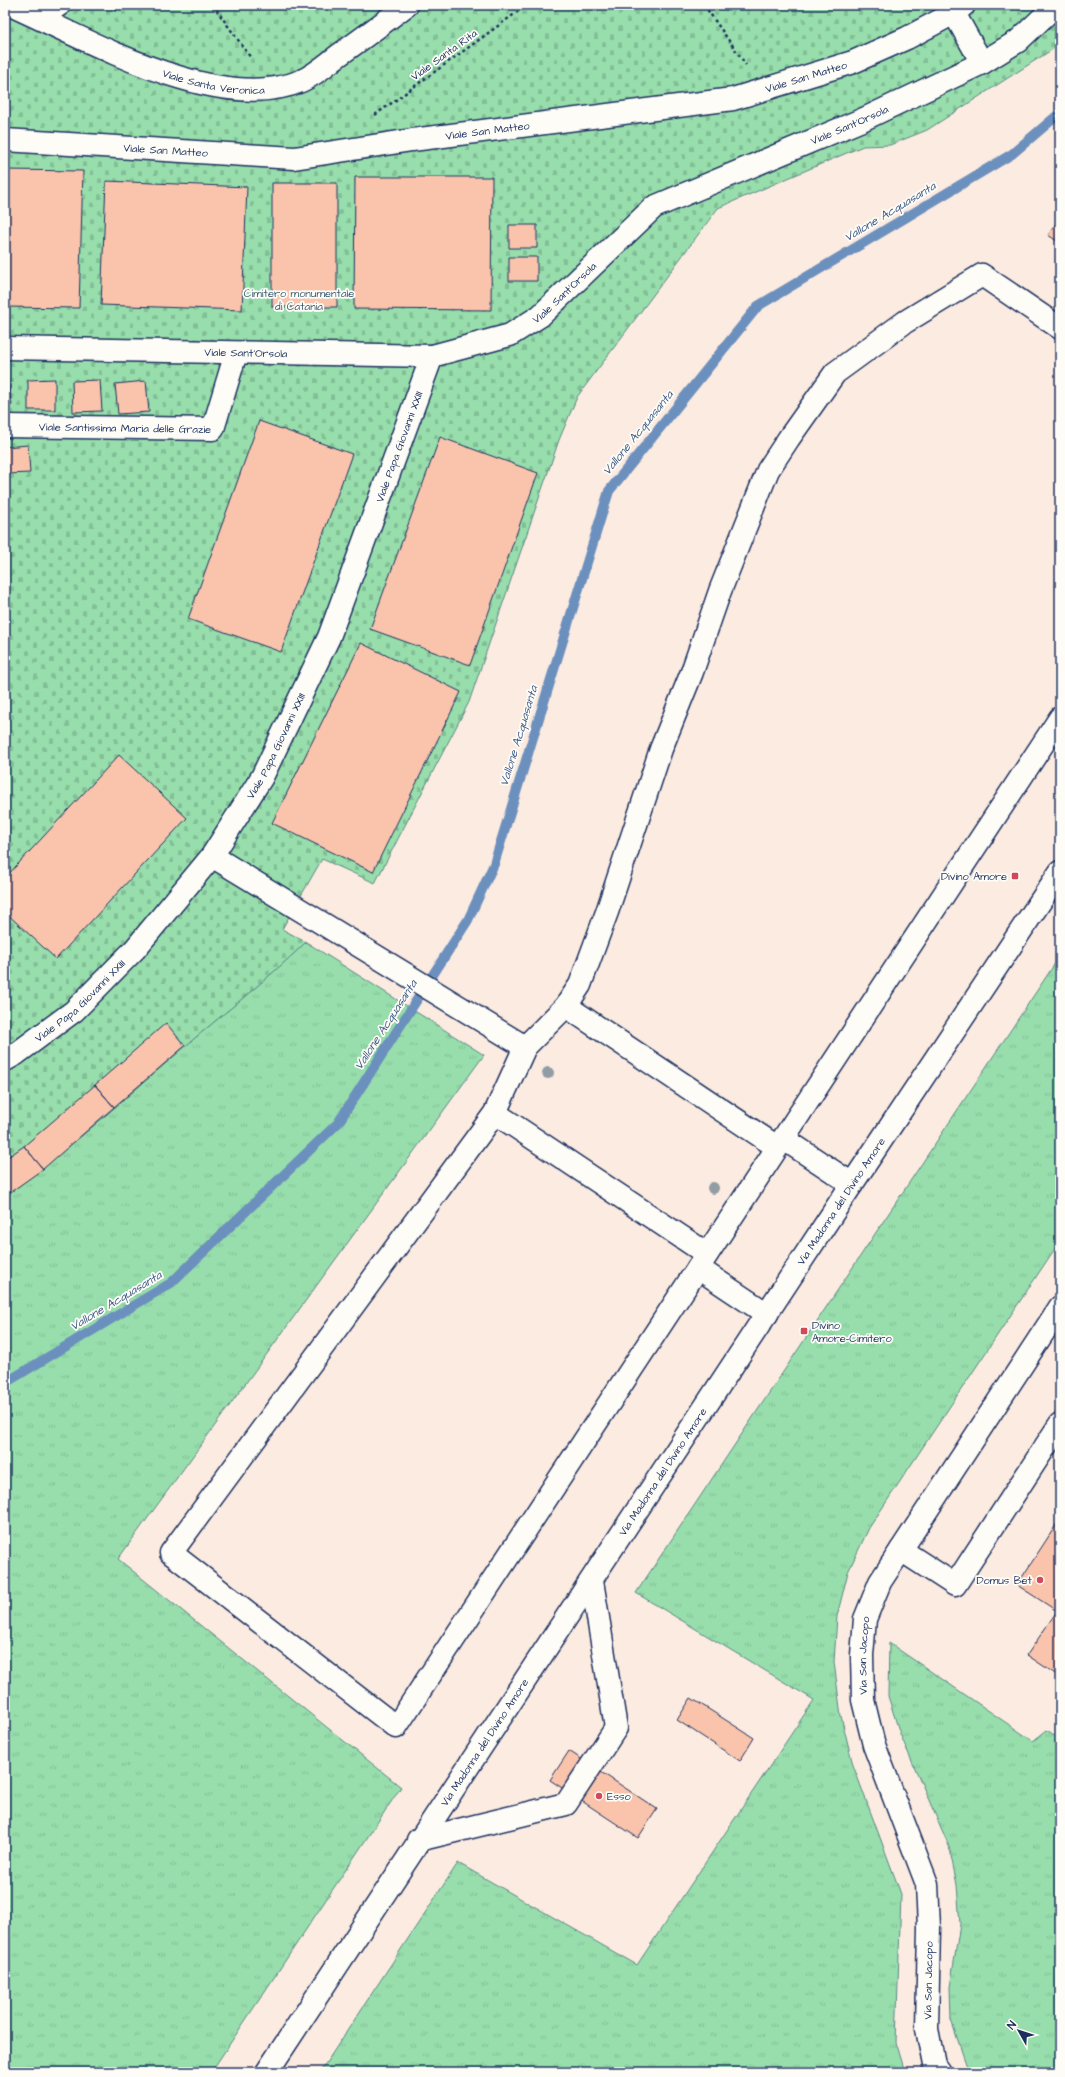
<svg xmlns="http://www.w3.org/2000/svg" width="1065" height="2077" viewBox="0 0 1065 2077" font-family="'Architects Daughter',sans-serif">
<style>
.grass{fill:url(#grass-tufts);stroke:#598685}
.cemetery{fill:url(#cemetery-stones);stroke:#598685}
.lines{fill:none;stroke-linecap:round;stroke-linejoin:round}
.stream{stroke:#6c90be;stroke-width:10}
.building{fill:#fac4ac;stroke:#1b2f5e}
.minor-casing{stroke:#1b2f5e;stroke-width:25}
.major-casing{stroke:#1b2f5e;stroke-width:25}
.path{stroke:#1b2f5e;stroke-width:2.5;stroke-dasharray:3 3;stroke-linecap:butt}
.minor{stroke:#fdfcf7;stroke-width:22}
.major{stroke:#fdfcf7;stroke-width:22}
.tree{fill:#919ca4}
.poi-dot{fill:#d1495b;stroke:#fdfcf7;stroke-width:1.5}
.labels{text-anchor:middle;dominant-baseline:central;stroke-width:3.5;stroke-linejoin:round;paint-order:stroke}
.street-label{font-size:11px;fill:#1b2f5e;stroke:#fdfcf7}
.park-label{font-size:11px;fill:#3a5b72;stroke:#fdfcf7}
.poi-label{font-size:11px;fill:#1b2f5e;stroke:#fdfcf7;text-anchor:end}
.water-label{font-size:12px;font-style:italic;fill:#3d5886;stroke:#fdfcf7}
</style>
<defs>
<pattern id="grass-tufts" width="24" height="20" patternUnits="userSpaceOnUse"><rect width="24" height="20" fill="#97deac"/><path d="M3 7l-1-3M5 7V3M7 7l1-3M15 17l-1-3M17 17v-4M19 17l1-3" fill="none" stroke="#82bf96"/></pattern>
<pattern id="cemetery-stones" width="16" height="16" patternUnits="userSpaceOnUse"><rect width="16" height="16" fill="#97deac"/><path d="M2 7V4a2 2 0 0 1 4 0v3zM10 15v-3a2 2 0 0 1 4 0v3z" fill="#82bf96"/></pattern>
</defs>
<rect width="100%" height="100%" fill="#fcebe0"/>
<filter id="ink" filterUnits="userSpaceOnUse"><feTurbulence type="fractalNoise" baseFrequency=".025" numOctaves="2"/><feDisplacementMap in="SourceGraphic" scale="8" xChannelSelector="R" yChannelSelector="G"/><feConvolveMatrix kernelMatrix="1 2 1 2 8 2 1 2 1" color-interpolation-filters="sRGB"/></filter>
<g filter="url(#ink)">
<path class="grass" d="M 306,942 L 484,1055 L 118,1559 L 401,1787 L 211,2072 L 5,2072 L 5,1196 C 64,1154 118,1104 173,1057 C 217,1018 264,983 306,942 Z
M 1060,956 L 1060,1241 L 869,1528 L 848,1572 L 837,1616 L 834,1662 L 841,1716 L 853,1765 L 901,1894 L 896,2042 L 905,2072 L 320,2072 L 458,1863 L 637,1965 L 814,1700 L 636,1593 Z
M 889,1643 L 1033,1741 L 1047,1730 L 1060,1739 L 1060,2072 L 972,2072 L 966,2064 L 951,2020 L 950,1987 L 960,1924 L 957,1885 L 949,1846 L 900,1734 L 888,1696 Z"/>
<path class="cemetery" d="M 5,5 L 1060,5 L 1060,40 L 1053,49 L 927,130 L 890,145 L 863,146 L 718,208 L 577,397 L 559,440 L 469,702 L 375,883 L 322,859 L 282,929 L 306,942 C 264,983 217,1018 173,1057 C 118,1104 64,1154 5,1196 Z"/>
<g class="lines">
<path class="stream" d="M 5,1383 L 171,1283 L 338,1123 L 468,920 L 494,864 L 609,491 L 758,306 L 1012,154 L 1060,113"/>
</g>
<path class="building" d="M 5,170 L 83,171 L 79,308 L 5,307 Z
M 355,177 L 492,177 L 491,310 L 354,309 Z
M 106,181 L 247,187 L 242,310 L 101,305 Z
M 272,183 L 337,183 L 337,307 L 272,307 Z
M 1060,218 L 1060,243 L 1048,235 Z
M 509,225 L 537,225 L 537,248 L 509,248 Z
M 509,257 L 537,257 L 537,281 L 509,281 Z
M 7,376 L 12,405 L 5,406 L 5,377 Z
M 55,379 L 55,410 L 28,410 L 28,380 Z
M 100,380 L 102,411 L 73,412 L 72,381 Z
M 146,381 L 149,412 L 118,414 L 115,384 Z
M 259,421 L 352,454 L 281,652 L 188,619 Z
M 440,437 L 538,473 L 470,665 L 370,629 Z
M 28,445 L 30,473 L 7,474 L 5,447 Z
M 361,643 L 461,692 L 373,872 L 272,823 Z
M 119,755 L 187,818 L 56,959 L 5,912 L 5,878 Z
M 166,1023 L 185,1046 L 114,1107 L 95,1085 Z
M 95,1085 L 114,1107 L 43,1169 L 24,1146 Z
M 24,1146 L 43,1169 L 5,1196 L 5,1159 Z
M 1060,1519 L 1060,1606 L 1057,1611 L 1017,1585 Z
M 1057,1611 L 1060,1613 L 1060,1677 L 1027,1655 Z
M 691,1698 L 754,1738 L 740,1761 L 677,1720 Z
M 569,1751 L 657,1809 L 638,1838 L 550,1780 Z"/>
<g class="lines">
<defs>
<g id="minor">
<path id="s1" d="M 10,5 C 86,38 217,116 301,81 C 315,75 327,64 339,55 C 362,39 384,22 407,5"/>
<path d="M 964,5 L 954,13 L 982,63"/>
<path d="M 40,18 L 59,5"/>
<path id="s2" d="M 5,140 L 294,158 L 412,140 L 733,99 L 853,62 L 907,38 L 954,13"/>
<path d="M 1060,328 L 982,275 L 905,322 L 835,373 L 789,438 L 768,470 L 720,591 L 692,672 L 661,749 L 607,912 L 580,985 L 566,1006 L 525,1047 L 495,1113 L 171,1553 L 396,1727 L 1060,718"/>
<path id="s3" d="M 5,348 L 432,356 L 510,335 L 540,316 L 654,207 L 864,119 L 982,63 L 1018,41 L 1056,5"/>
<path id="s4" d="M 5,426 L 213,429 L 236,353"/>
<path d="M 212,856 L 525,1047"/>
<path d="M 566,1006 L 777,1147"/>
<path id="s5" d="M 5,1060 L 16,1054 L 74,1011 L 135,949 L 212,856 L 262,777 L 329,637 L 432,356"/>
<path d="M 495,1113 L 707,1254"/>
<path d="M 784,1139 L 852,1184"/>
<path d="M 698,1268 L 767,1314"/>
<path d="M 901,1550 L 955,1585 L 1060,1424"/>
<path d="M 418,1840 L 566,1804 L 616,1728 L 592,1581"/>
<path id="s6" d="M 939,2072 L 934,2065 L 927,2029 L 929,1927 L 927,1884 L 874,1745 L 863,1700 L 862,1655 L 865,1619 L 880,1582 L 1060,1307"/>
</g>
<g id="major">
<path id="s7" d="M 267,2072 L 852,1184 L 1060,872"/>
</g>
</defs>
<use href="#minor" class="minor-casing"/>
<use href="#major" class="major-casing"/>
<path class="path" d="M 213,5 L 251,58
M 704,5 L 746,65
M 114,11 L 122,5
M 375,115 L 527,5"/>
<use href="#minor" class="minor"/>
<use href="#major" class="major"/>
</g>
<g class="tree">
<circle cx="548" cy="1073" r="6"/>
<circle cx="713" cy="1188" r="6"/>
</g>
</g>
<g class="poi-dot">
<rect x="1011" y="872" width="8" height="8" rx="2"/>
<rect x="800" y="1327" width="8" height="8" rx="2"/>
<circle cx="1040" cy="1580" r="4"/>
<circle cx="599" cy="1796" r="4"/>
</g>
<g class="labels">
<g class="street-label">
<text transform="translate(444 55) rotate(-36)">Viale Santa Rita</text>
<text stroke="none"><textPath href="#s2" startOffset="809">Viale San Matteo</textPath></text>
<text stroke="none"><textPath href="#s1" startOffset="219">Viale Santa Veronica</textPath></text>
<text stroke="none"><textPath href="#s3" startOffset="913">Viale Sant'Orsola</textPath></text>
<text stroke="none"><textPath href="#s2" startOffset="485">Viale San Matteo</textPath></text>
<text stroke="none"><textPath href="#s2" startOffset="161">Viale San Matteo</textPath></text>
<text stroke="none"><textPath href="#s3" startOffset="577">Viale Sant'Orsola</textPath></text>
<text stroke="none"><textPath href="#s3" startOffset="241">Viale Sant'Orsola</textPath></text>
<text stroke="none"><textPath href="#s4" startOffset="120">Viale Santissima Maria delle Grazie</textPath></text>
<text stroke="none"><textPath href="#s5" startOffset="744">Viale Papa Giovanni XXIII</textPath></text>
<text stroke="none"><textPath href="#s5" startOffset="420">Viale Papa Giovanni XXIII</textPath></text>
<text stroke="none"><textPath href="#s5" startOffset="96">Viale Papa Giovanni XXIII</textPath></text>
<text stroke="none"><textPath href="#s7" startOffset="1043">Via Madonna del Divino Amore</textPath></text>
<text stroke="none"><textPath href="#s7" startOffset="719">Via Madonna del Divino Amore</textPath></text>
<text stroke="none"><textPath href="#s6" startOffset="430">Via San Jacopo</textPath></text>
<text stroke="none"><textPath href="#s7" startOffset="395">Via Madonna del Divino Amore</textPath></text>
<text stroke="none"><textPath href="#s6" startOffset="94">Via San Jacopo</textPath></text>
</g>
<g class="park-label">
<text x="299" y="293">Cimitero monumentale<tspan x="299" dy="13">di Catania</tspan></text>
</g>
<g class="poi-label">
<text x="1007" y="876">Divino Amore</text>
<text x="812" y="1325" text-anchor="start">Divino<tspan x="812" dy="13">Amore-Cimitero</tspan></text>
<text x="1032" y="1580">Domus Bet</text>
<text x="607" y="1796" text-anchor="start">Esso</text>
</g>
<g class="water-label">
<text transform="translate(890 212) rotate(-31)">Vallone Acquasanta</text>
<text transform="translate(638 433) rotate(-51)">Vallone Acquasanta</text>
<text transform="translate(519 736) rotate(-73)">Vallone Acquasanta</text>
<text transform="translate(386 1025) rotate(-57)">Vallone Acquasanta</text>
<text transform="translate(116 1301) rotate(-31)">Vallone Acquasanta</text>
</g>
</g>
<rect width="1065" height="2077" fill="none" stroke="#fdfcf7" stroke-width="20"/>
<rect x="10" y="10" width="1045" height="2057" fill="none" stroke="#1b2f5e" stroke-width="1.5" filter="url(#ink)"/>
<g transform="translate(1019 2031) rotate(309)" stroke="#fdfcf7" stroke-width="3" paint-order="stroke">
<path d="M0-3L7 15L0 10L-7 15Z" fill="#1b2f5e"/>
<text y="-6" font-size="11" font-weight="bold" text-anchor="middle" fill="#1b2f5e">N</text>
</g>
</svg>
